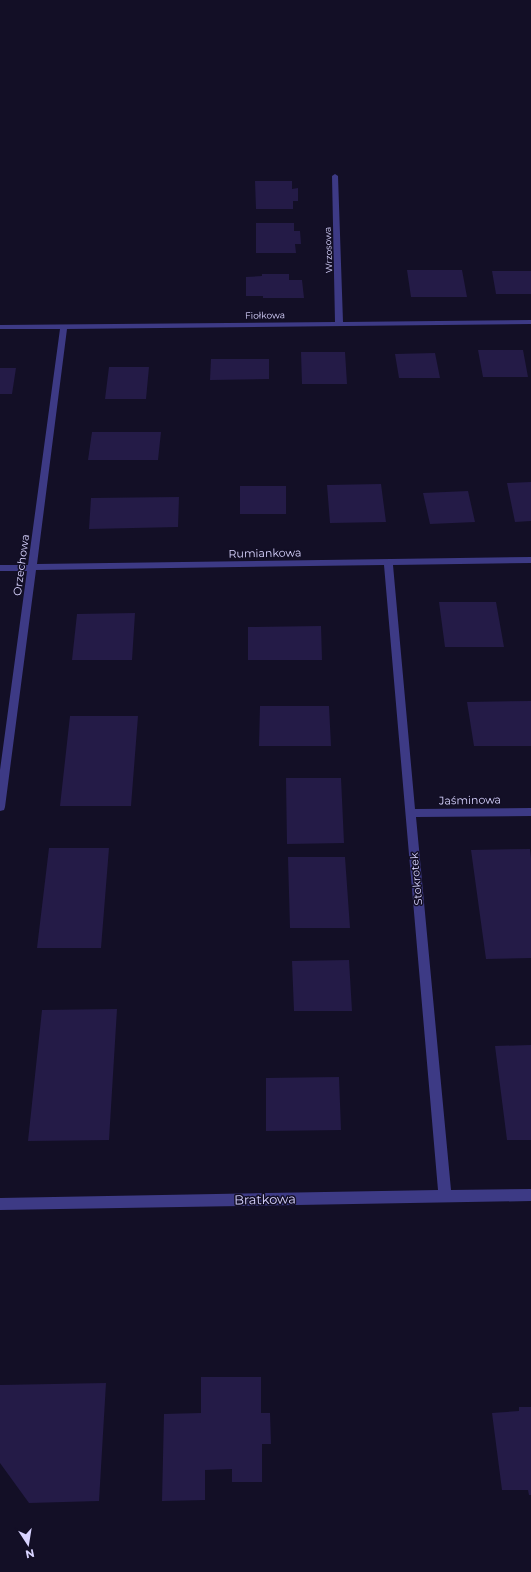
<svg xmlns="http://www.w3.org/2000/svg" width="531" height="1572" viewBox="0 0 531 1572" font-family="Montserrat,sans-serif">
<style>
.building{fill:#241b47}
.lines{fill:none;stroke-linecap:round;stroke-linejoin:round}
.street{fill:#3d3a85;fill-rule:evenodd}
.labels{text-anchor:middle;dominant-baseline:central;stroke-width:3;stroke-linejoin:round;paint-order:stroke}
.far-street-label{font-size:9px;fill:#d9d4ff;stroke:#130f26}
.street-label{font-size:11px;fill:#d9d4ff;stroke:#130f26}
.near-street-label{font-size:13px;fill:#d9d4ff;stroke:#130f26}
</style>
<rect width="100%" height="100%" fill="#130f26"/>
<path class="building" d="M 255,181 L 292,181 L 292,189 L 298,188 L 298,201 L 293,201 L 293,209 L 256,209 Z
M 256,223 L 294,223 L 294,231 L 300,231 L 301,244 L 295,244 L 296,253 L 256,253 Z
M 407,270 L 462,270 L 467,297 L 411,297 Z
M 492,271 L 531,271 L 531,294 L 496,294 Z
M 262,274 L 289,274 L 289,280 L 302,280 L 304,298 L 263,298 L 263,296 L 246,296 L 246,277 L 262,276 Z
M 478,350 L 523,350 L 528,377 L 483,377 Z
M 301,352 L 345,352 L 347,384 L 302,384 Z
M 435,353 L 440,378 L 399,378 L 395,354 Z
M 211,359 L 269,359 L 269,379 L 210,380 Z
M 109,367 L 149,367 L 146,399 L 105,399 Z
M 0,368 L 16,368 L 12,394 L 0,394 Z
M 92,432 L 161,432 L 158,460 L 88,460 Z
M 531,482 L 531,521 L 515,522 L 507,483 Z
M 381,484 L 386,522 L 330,523 L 327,485 Z
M 240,486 L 286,486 L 286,514 L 240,514 Z
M 468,491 L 475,522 L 430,524 L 423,493 Z
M 179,497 L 178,527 L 89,529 L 91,498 Z
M 439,602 L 496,602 L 504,647 L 445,647 Z
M 135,613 L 132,660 L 72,660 L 77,614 Z
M 321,626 L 322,660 L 248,660 L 248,627 Z
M 531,701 L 531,746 L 474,746 L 467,702 Z
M 260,706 L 329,706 L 331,746 L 259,746 Z
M 70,716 L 138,716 L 131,806 L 60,806 Z
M 286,778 L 341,778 L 344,843 L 287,844 Z
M 49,848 L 109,848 L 101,948 L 37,948 Z
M 530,849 L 531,858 L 531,958 L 486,959 L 471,850 Z
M 288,857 L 345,857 L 350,928 L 290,928 Z
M 349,960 L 352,1011 L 294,1011 L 292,961 Z
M 117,1009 L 109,1140 L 28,1141 L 42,1010 Z
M 531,1045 L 531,1140 L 507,1140 L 495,1046 Z
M 339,1077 L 341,1130 L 266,1131 L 266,1078 Z
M 201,1377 L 261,1377 L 261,1413 L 270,1413 L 271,1444 L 262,1444 L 262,1482 L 232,1482 L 232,1469 L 205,1470 L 205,1500 L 162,1501 L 164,1414 L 201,1413 Z
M 106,1383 L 99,1501 L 29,1503 L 0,1463 L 0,1385 Z
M 519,1407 L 531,1407 L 531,1495 L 529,1495 L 528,1490 L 502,1490 L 492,1413 L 519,1411 Z"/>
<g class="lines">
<path class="street" d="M 335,174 L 338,176 L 343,322 L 531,320 L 531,324 L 67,329 L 37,564 L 531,557 L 531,563 L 393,565 L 415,809 L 531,808 L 531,816 L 416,817 L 451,1190 L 531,1189 L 531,1201 L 0,1210 L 0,1198 L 438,1190 L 384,565 L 36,570 L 5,807 L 4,810 L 0,811 L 0,770 L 27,571 L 0,571 L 0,565 L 28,565 L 60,329 L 0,329 L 0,325 L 335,322 L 332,176 Z"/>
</g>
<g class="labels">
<g class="far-street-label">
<text transform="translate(328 250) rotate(-92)">Wrzosowa</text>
<text transform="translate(265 315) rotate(-1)">Fiołkowa</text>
</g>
<g class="street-label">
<text transform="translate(265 553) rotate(-1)">Rumiankowa</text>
<text transform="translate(21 565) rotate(-82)">Orzechowa</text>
<text transform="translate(470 800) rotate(-1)">Jaśminowa</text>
<text transform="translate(416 879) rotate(-95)">Stokrotek</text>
</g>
<g class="near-street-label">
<text transform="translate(265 1199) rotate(-1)">Bratkowa</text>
</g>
</g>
<g transform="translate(28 1544) rotate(168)" stroke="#130f26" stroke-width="3" paint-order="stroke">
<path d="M0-3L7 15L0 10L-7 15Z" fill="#d9d4ff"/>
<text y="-6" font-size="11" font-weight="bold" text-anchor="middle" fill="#d9d4ff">N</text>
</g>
</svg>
